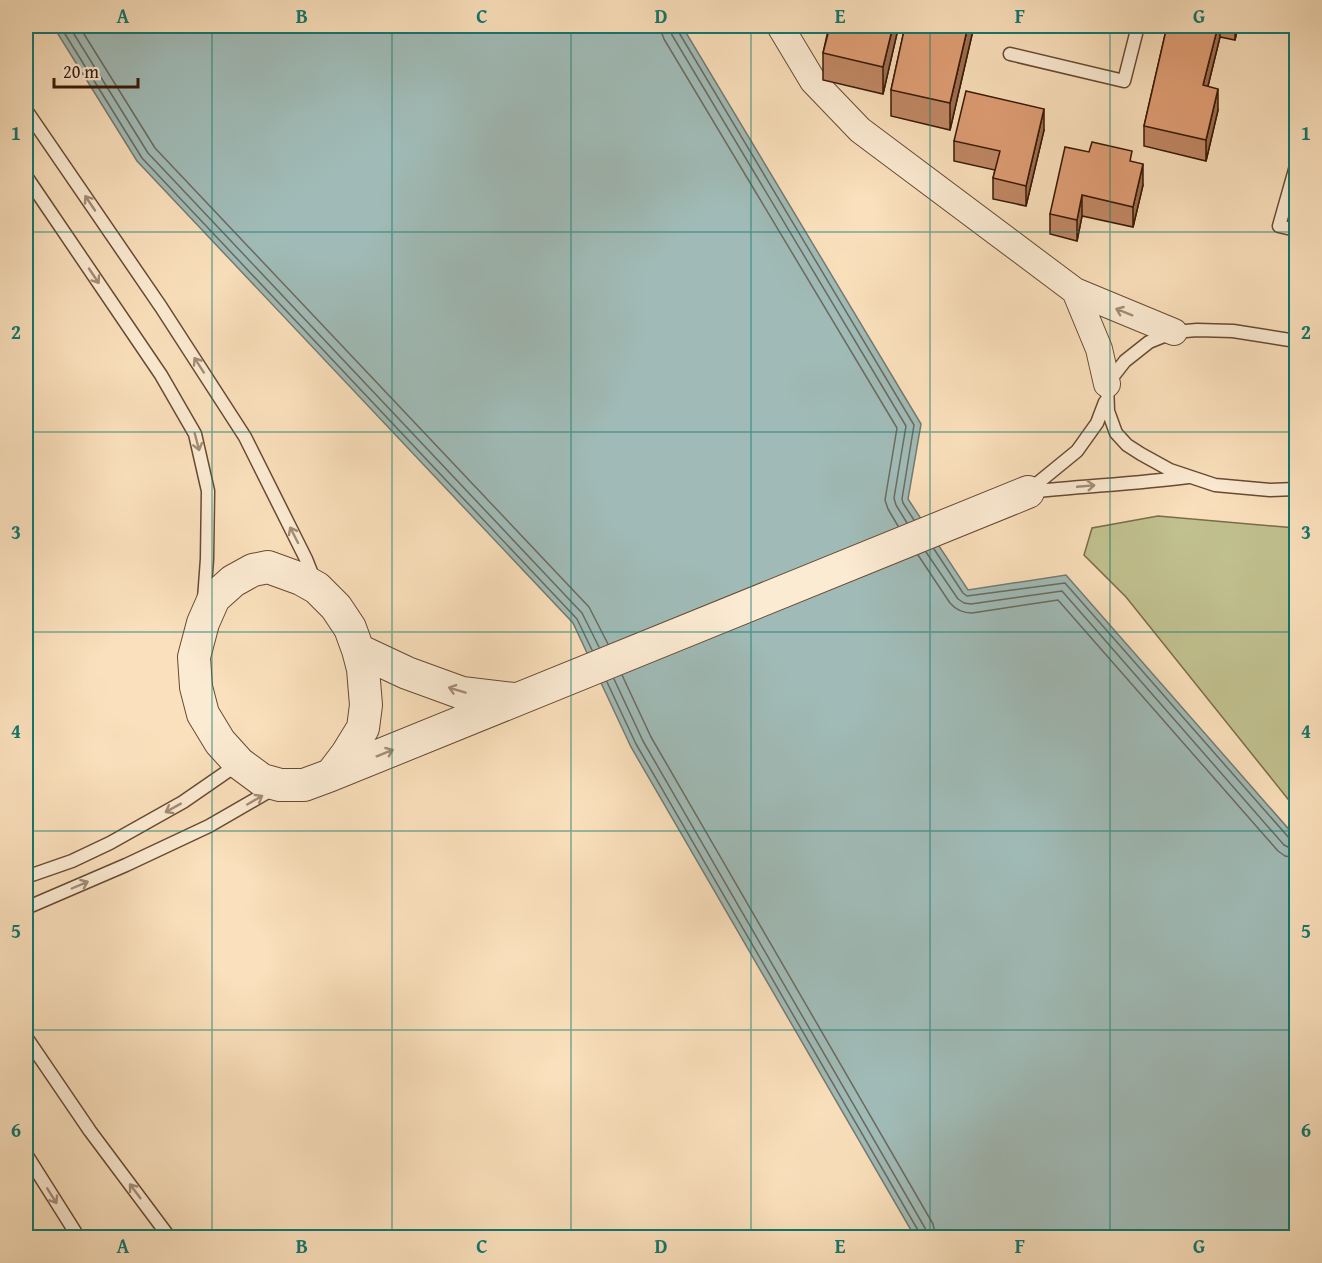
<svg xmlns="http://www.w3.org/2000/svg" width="1322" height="1263" viewBox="0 0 1322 1263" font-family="'Gentium Book Plus',serif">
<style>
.green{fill:#c1c18f;stroke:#7c6c4a;stroke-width:1.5}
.water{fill:#a0bbb7;stroke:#767a70;stroke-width:1.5}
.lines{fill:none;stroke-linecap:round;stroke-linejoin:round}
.shore{stroke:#6c6a5e;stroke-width:1.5}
.service-casing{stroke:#684a33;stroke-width:15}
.minor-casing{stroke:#684a33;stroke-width:28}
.tertiary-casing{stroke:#684a33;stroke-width:34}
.service{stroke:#fcebd3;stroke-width:12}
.minor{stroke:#fcebd3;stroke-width:26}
.tertiary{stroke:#fcebd3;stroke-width:32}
.wall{fill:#c18865;stroke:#381805;stroke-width:1.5}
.shaded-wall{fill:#9d6f52;stroke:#381805;stroke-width:1.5}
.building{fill:#e09e75;stroke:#381805;stroke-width:1.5}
.oneway{stroke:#a48c76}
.grid{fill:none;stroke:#0f766e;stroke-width:1.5;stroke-opacity:0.55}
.neatline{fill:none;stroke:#0f766e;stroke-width:2}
.grid-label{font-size:20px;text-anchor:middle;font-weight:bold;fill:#0f766e}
</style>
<rect width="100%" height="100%" fill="#fae0bc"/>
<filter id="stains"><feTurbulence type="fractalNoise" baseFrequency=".00333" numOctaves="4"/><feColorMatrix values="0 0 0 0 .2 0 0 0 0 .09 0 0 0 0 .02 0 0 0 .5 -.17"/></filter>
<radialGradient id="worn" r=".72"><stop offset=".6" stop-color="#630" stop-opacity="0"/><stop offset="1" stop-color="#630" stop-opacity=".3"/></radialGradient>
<path class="green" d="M 1158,516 L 1296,528 L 1296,809 L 1126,597 L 1084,555 L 1092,528 Z"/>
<path class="water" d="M 53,26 L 682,26 L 921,424 L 908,499 L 968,590 L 1066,575 L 1293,834 L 1296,840 L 1296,1237 L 915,1237 L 631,747 L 573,623 L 137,161 Z"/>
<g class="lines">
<path class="shore" d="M 60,26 L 142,158 L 577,619 L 592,650
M 69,26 L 148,153 L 582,613 L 599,647
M 79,26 L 155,148 L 589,607 L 608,644
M 661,26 L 661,31 L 664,39 L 897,428 L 885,500 L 888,509 L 898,526
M 670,26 L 672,35 L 906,426 L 894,498 L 896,505 L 907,523
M 677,26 L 678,31 L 914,425 L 902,499 L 903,503 L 914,520
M 934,549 L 963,593 L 967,596 L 1065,583 L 1290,839 L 1296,841
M 926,552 L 958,599 L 964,603 L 971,604 L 1062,591 L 1284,845 L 1290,848 L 1296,849
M 918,555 L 950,603 C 956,610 962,613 972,613 L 1058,600 L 1278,851 L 1285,856 L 1296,858
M 622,675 L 651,737 L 933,1224 L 936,1238
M 614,679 L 643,741 L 925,1228 L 927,1238
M 607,682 L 636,744 L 919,1232 L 920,1238"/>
<defs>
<path id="service" d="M 1010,54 L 1124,81 L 1138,26
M 26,110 L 161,307 L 245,437 L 306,559 L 314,579
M 1296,166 L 1279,226 L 1296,230
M 26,176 L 161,375 L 195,434 L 208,491 L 207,559 L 204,599
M 1296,341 L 1233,331 L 1197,330 L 1174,332 L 1149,342 L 1125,361 L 1107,384 L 1108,411 L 1116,433 L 1127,445 L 1141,454 L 1170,470 L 1215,485 L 1270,490 L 1296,489
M 1028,491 L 1077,451 L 1097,423 L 1105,402
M 1029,492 C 1082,486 1135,484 1188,477
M 26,877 L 72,861 L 110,843 L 183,802 L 238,764
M 26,908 L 126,865 L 209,826 L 273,789
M 26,1037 L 90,1131 L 170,1238
M 26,1154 L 79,1238"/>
<path id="minor" d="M 780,26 L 813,81 L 860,130 L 1075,291 L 1174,332
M 1075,291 L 1099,349 L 1107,384"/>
<path id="tertiary" d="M 268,567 L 301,579 L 317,588 L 336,607 L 350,628 L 358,650 L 363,669 L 366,705 L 363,728 L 347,754 L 331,775 L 304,785 L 280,785 L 262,780 L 239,763 L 220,742 L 203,714 L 196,687 L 194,657 L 203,623 L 214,598 L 233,581 L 253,570 Z
M 358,650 L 407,673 L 462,693 L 514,699
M 331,775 L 1028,492"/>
</defs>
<use href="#service" class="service-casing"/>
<use href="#minor" class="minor-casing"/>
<use href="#tertiary" class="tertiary-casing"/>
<use href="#service" class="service"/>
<use href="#minor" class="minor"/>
<use href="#tertiary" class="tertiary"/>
</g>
<path class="wall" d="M 827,26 L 974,26 L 950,130 L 891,116 L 891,90 L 904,31 L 898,29 L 883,94 L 823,80 L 823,53 L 829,26 Z
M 1167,26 L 1238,26 L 1235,40 L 1220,37 L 1208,86 L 1218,110 L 1206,161 L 1144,146 L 1144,126 Z
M 1044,130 L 1026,206 L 993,199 L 993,178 L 995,170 L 954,161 L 954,141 Z
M 1132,162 L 1143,185 L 1133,227 L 1082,216 L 1077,241 L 1050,234 L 1050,214 Z"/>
<path class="shaded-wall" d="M 893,26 L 898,26 L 898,29 L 883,94 L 883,67 Z
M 968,26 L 974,26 L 950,130 L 950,103 Z
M 1218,26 L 1220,26 L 1220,37 L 1203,106 L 1203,85 Z
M 1235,26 L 1238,26 L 1235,40 Z
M 1218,89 L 1218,110 L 1206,161 L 1206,140 Z
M 1044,109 L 1044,130 L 1026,206 L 1026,186 Z
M 1143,164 L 1143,185 L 1133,227 L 1133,207 Z
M 1082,195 L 1082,216 L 1077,241 L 1077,220 Z"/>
<path class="building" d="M 830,26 L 893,26 L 883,67 L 823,53 Z
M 905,26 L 968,26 L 950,103 L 891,90 Z
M 1167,26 L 1218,26 L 1203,85 L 1218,89 L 1206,140 L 1144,126 Z
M 966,91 L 1044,109 L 1026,186 L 993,178 L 1000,151 L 954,141 Z
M 1092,142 L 1132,151 L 1130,161 L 1143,164 L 1133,207 L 1082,195 L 1077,220 L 1050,214 L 1065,147 L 1089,152 Z"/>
<defs><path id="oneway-shaft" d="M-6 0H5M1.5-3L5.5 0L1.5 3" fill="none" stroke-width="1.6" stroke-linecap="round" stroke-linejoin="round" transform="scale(1.5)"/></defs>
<g class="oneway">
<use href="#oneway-shaft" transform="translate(90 203) rotate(-124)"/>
<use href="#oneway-shaft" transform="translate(94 276) rotate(56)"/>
<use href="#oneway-shaft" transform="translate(1124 312) rotate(-158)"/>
<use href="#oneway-shaft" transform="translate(199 365) rotate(-123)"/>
<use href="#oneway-shaft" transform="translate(197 442) rotate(75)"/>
<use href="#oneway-shaft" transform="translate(1086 486) rotate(-5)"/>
<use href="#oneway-shaft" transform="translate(294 535) rotate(-117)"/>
<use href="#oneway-shaft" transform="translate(457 690) rotate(-163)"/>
<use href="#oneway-shaft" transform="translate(385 753) rotate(-22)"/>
<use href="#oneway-shaft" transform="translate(255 800) rotate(-30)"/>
<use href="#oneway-shaft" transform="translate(173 808) rotate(151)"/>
<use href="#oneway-shaft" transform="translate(80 885) rotate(-23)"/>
<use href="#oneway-shaft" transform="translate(135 1191) rotate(-127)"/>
<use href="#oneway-shaft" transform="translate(52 1196) rotate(58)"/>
</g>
<path class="grid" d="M 212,26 L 212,1238M 392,26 L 392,1238M 571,26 L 571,1238M 751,26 L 751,1238M 930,26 L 930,1238M 1110,26 L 1110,1238M 26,232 L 1296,232M 26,432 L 1296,432M 26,632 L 1296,632M 26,831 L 1296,831M 26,1030 L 1296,1030"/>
<rect width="1322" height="1263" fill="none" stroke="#fae0bc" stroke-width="66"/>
<path d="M54 78v9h84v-9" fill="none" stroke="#381805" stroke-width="3"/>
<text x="63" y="78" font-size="18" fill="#381805" stroke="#fcebd3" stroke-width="4.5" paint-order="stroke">20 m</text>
<rect x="33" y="33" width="1256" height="1197" class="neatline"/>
<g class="grid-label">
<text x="123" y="23">A</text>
<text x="302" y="23">B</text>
<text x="482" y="23">C</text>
<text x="661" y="23">D</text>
<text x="840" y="23">E</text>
<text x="1020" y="23">F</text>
<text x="1199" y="23">G</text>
<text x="16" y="140">1</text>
<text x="1306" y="140">1</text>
<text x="16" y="339">2</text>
<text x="1306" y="339">2</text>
<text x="16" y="539">3</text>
<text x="1306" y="539">3</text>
<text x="16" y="738">4</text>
<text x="1306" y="738">4</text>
<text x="16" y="938">5</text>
<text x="1306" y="938">5</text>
<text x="16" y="1137">6</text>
<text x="1306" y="1137">6</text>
<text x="123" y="1253">A</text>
<text x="302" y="1253">B</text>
<text x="482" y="1253">C</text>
<text x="661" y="1253">D</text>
<text x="840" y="1253">E</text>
<text x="1020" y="1253">F</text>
<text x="1199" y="1253">G</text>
</g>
<rect width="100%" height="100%" filter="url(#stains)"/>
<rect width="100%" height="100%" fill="url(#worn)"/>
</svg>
